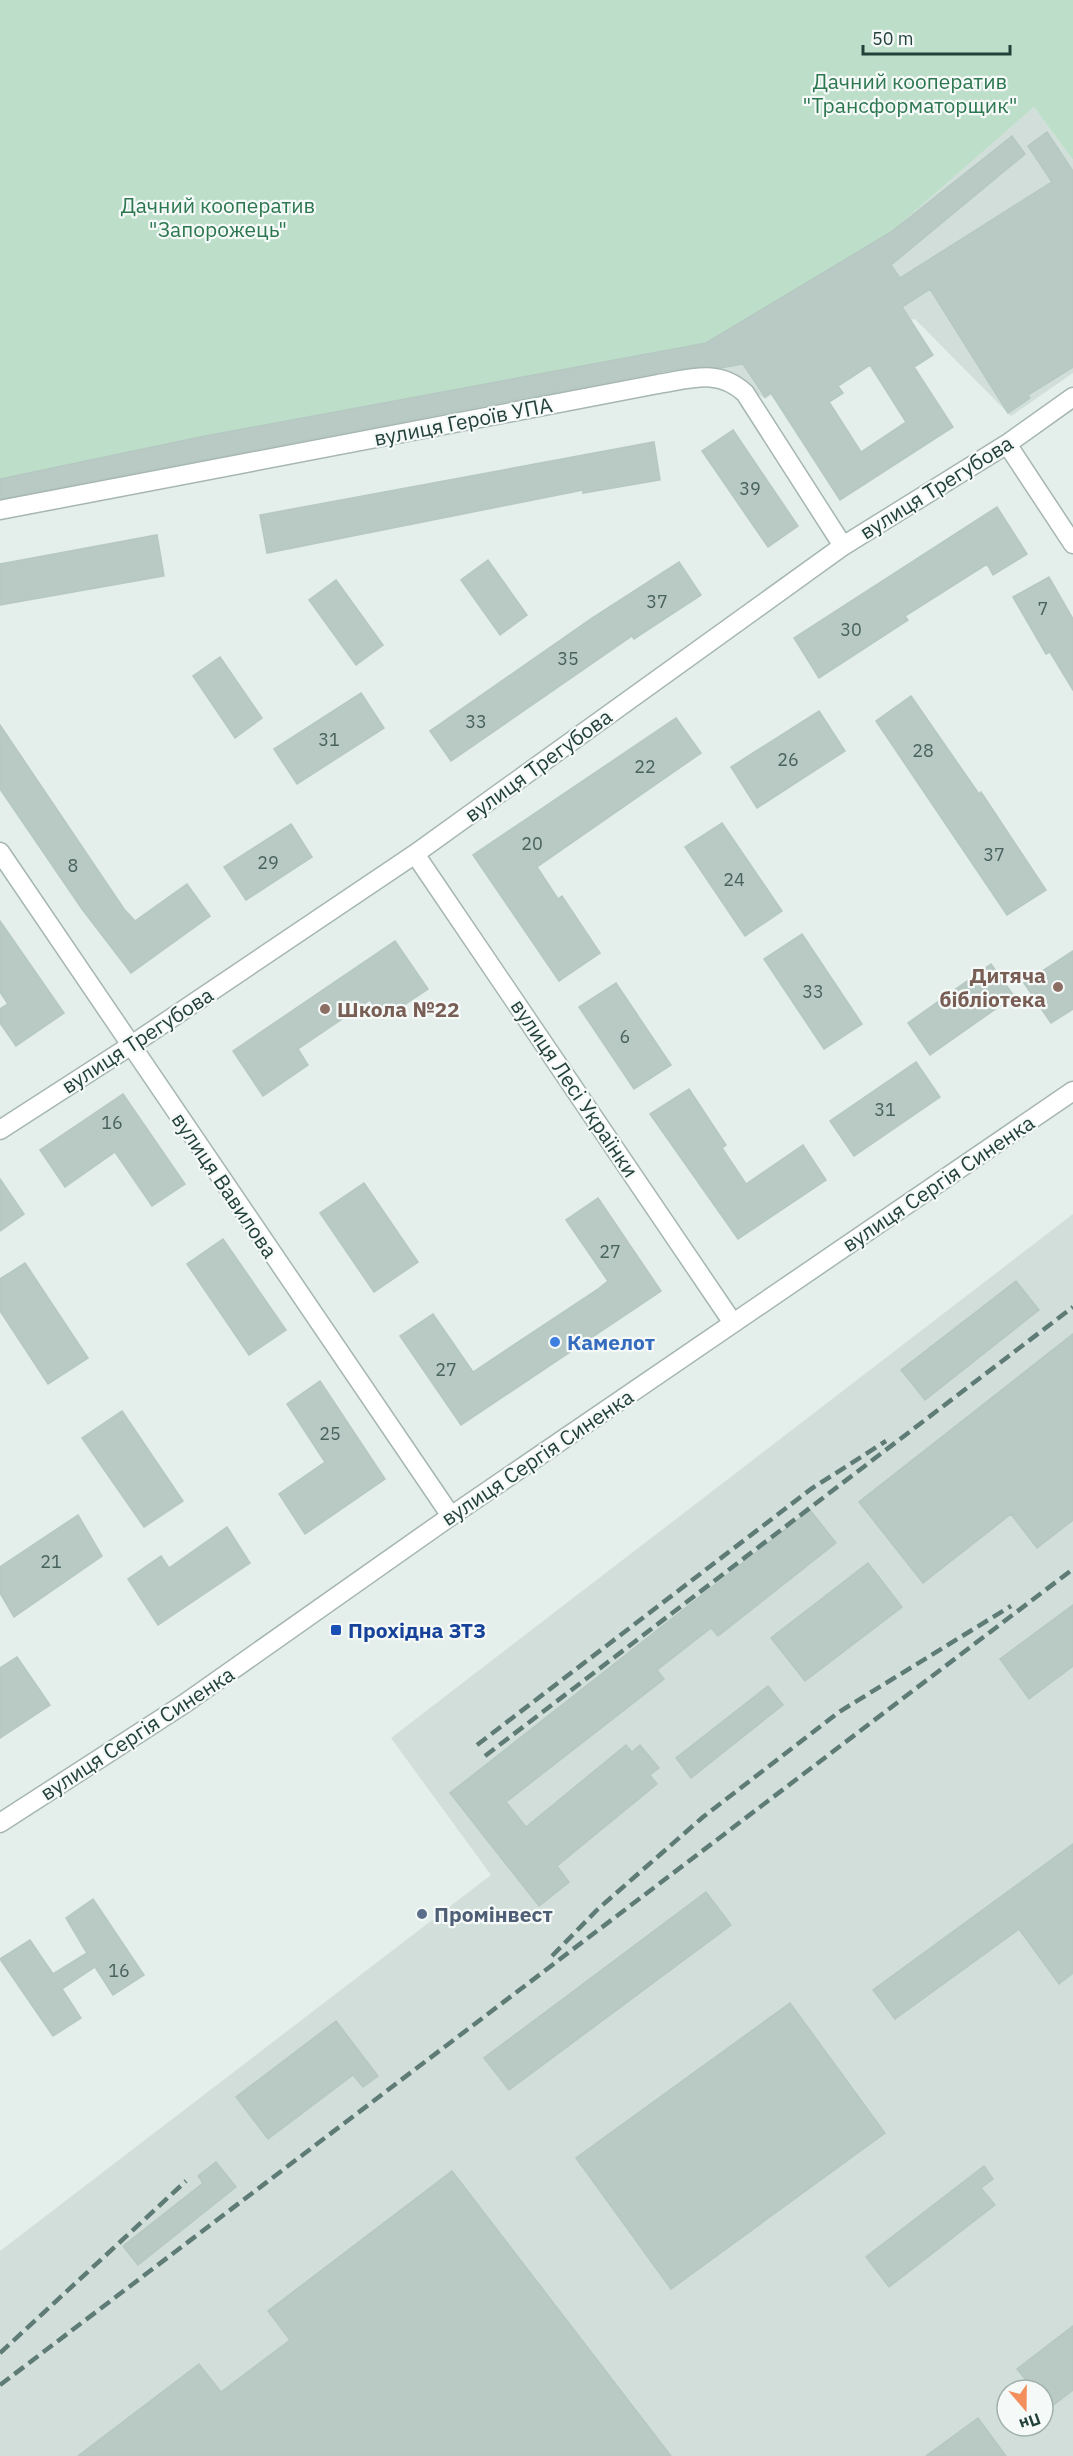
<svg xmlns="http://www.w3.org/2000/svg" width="1073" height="2456" viewBox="0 0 1073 2456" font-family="'IBM Plex Sans',sans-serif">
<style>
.built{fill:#d2ded9;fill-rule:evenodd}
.green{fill:#bddfc9}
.building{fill:#b9c9c4;stroke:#b6c8c2;stroke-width:1.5;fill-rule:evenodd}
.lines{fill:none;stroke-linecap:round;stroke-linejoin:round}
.minor-casing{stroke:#a6b6b2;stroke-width:21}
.tertiary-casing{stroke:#a6b6b2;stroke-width:21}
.minor{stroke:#fff;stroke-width:18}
.tertiary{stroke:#fff;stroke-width:18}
.rail{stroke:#5e7b76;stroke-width:4.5;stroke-dasharray:12 6;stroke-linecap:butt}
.education-dot{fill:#8d6e63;stroke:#f5faf8;stroke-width:2}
.shop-dot{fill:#3f7fe0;stroke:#f5faf8;stroke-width:2}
.transit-dot{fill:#1a4fb4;stroke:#f5faf8;stroke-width:2}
.service-dot{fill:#5c6f8a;stroke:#f5faf8;stroke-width:2}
.labels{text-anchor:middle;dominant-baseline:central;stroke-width:4.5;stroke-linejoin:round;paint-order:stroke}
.number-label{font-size:18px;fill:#48625d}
.park-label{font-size:21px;fill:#2c7750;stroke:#f5faf8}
.street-label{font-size:21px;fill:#23403b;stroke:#f5faf8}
.education-label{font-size:21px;font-weight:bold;fill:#785e54;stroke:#f5faf8;text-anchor:end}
.shop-label{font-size:21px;font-weight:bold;fill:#366cbe;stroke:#f5faf8;text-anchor:start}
.transit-label{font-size:21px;font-weight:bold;fill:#164399;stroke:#f5faf8;text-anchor:start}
.service-label{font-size:21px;font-weight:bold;fill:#4e5e75;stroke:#f5faf8;text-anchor:start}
</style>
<rect width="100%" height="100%" fill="#e4eeea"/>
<path class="built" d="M 1034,107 L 1073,160 L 1073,373 L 1011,416 L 915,319 L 881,325 L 765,399 L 721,368 L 0,506 L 0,480 L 891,232 Z
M 1073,1214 L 1073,2456 L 0,2456 L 0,2251 L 491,1875 L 391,1738 ZM 1007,2390 L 1043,2390 L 1043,2426 L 1007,2426 Z"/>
<path class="green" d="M 0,0 L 1073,0 L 1073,160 L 1034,107 L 891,232 L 706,343 L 0,480 Z"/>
<path class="building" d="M 1047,132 L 1073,171 L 1073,367 L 1028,395 L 1030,398 L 1008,413 L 930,289 L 902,307 L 933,355 L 914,367 L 953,427 L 840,500 L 771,393 L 765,397 L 743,364 L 720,368 L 692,367 L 656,373 L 0,499 L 0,479 L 200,437 L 706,343 L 891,232 L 1012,136 L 1025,154 L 891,265 L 900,278 L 1052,182 L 1028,146 ZM 870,365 L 906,422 L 861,452 L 829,402 L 843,393 L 838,386 Z
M 733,430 L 798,526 L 768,547 L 702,451 Z
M 654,442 L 660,480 L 583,493 L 583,490 L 267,553 L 260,515 Z
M 997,507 L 1027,554 L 993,575 L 987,564 L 905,616 L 908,620 L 819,678 L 794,638 Z
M 157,535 L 164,576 L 0,605 L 0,564 Z
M 488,560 L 527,615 L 500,635 L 461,580 Z
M 679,562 L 701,595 L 634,639 L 632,636 L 451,761 L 430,731 L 592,618 Z
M 1049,577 L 1073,619 L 1073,690 L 1050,652 L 1046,654 L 1013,597 Z
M 336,580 L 383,645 L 356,665 L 309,600 Z
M 220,657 L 262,718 L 235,738 L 193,676 Z
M 361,693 L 384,728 L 297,784 L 274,749 Z
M 911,696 L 979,794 L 981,792 L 1046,890 L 1007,915 L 876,721 Z
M 819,711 L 845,751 L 757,808 L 731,767 Z
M 676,718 L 701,753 L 537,867 L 558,899 L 562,896 L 600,953 L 559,981 L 473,855 Z
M 0,725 L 124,909 L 135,921 L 187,884 L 210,916 L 131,973 L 82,909 L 0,789 Z
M 722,823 L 782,911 L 745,936 L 685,847 Z
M 291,824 L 312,857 L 246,900 L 224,867 Z
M 0,921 L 64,1013 L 16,1046 L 0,1023 L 0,1009 L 8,1004 L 0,992 Z
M 802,934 L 862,1024 L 824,1049 L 764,959 Z
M 395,941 L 428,989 L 383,1019 L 370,1000 L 298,1049 L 308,1065 L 263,1096 L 233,1051 Z
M 1073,951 L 1073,1009 L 1051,1023 L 1024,983 Z
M 991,964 L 1014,996 L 930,1055 L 908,1023 Z
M 616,983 L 671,1065 L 634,1089 L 579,1007 Z
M 916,1062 L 940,1097 L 854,1156 L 830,1121 Z
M 689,1089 L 726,1145 L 722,1148 L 746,1184 L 803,1145 L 826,1180 L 738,1239 L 650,1114 Z
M 123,1094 L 185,1184 L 152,1206 L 115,1152 L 65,1187 L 40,1150 Z
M 0,1179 L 24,1214 L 0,1231 Z
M 364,1183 L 418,1262 L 374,1292 L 320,1213 Z
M 598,1198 L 661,1291 L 461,1425 L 400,1336 L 433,1314 L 473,1372 L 598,1289 L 608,1281 L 566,1220 Z
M 223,1239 L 286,1330 L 249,1355 L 187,1264 Z
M 25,1263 L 88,1358 L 48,1384 L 0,1311 L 0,1279 Z
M 1016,1281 L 1039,1310 L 925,1400 L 901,1370 Z
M 1073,1334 L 1073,1520 L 1037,1548 L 1011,1514 L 923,1583 L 859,1502 Z
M 320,1381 L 385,1479 L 305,1534 L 279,1494 L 325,1462 L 287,1404 Z
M 122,1411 L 183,1501 L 144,1527 L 82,1438 Z
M 810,1510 L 836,1543 L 718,1636 L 711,1628 L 657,1670 L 664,1679 L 506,1802 L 526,1827 L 626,1745 L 632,1752 L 640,1745 L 659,1768 L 650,1775 L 657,1784 L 557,1866 L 569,1882 L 539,1906 L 450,1793 Z
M 78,1515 L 102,1556 L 14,1617 L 0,1593 L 0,1567 Z
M 227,1527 L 250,1563 L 158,1625 L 128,1579 L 161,1556 L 169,1568 Z
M 868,1563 L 902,1607 L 805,1681 L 771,1638 Z
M 1073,1605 L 1073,1666 L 1029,1699 L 1000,1659 Z
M 17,1657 L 50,1705 L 0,1738 L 0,1668 Z
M 768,1686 L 783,1705 L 691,1778 L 676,1758 Z
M 1073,1844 L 1073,1973 L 1059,1984 L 1019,1929 L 895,2019 L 873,1990 Z
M 706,1892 L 731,1925 L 509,2090 L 484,2058 Z
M 93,1899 L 144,1975 L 113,1995 L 95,1967 L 62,1989 L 81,2018 L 53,2036 L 0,1959 L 30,1940 L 53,1974 L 87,1953 L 66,1918 Z
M 790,2003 L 885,2133 L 671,2289 L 576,2158 Z
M 336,2021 L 378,2076 L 363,2087 L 353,2075 L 268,2139 L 236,2097 Z
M 216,2162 L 236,2187 L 138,2265 L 123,2246 L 203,2183 L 198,2176 Z
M 984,2166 L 993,2179 L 981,2188 L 995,2205 L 889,2287 L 866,2257 Z
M 452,2171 L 671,2456 L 78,2456 L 199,2364 L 221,2392 L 290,2340 L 268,2311 Z
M 1073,2326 L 1073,2390 L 1043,2413 L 1043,2390 L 1034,2390 L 1017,2369 Z
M 978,2418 L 1006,2456 L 926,2456 Z"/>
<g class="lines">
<defs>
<path id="minor" d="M 1007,444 L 1073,544
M 0,510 L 658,384 C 691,379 718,368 745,393 L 843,546
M 0,852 L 451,1516
M 415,854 L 733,1323
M 0,1130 L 130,1046 L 415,854 L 843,546 L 1007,444 L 1073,397"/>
<path id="tertiary" d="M 0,1823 L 184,1704 L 451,1516 L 1073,1091"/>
</defs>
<use href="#minor" class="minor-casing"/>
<use href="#tertiary" class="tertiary-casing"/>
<use href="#minor" class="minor"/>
<use href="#tertiary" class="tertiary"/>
<path class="rail" d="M 477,1745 L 811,1489 L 886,1441
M 485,1756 L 1073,1307
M 552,1956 L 598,1909 L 703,1817 L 839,1712 L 1011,1606
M 0,2353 L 186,2181
M 0,2385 L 1073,1569"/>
</g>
<g class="education-dot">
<circle cx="1058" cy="987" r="6"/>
<circle cx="325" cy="1009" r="6"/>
</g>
<circle class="shop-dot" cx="555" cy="1342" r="6"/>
<rect class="transit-dot" x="330" y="1624" width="12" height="12" rx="3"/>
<circle class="service-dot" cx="422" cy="1914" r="6"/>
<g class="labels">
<g class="number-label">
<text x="750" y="488">39</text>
<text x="657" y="601">37</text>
<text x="1043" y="608">7</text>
<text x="851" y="629">30</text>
<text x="568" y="658">35</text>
<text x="476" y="721">33</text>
<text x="329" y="739">31</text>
<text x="923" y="750">28</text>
<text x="788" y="759">26</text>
<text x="645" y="766">22</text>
<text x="532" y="843">20</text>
<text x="994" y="854">37</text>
<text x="268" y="862">29</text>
<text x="73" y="865">8</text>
<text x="734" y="879">24</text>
<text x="813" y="991">33</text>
<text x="625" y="1036">6</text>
<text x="885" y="1109">31</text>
<text x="112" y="1122">16</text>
<text x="610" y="1251">27</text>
<text x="446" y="1369">27</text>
<text x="330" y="1433">25</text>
<text x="51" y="1561">21</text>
<text x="119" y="1970">16</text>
</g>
<g class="park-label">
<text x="910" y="81">Дачний кооператив<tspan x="910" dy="24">"Трансформаторщик"</tspan></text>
<text x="218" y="205">Дачний кооператив<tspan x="218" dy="24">"Запорожець"</tspan></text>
</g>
<g class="street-label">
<text transform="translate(463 421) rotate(-11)">вулиця Героїв УПА</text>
<text transform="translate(936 487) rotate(-32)">вулиця Трегубова</text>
<text transform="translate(538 765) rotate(-36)">вулиця Трегубова</text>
<text transform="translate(137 1040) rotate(-33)">вулиця Трегубова</text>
<text transform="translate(575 1088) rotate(56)">вулиця Лесі Українки</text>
<text transform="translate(938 1183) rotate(-34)">вулиця Сергія Синенка</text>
<text transform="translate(225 1185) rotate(56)">вулиця Вавилова</text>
<text transform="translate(537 1457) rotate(-34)">вулиця Сергія Синенка</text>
<text transform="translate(137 1733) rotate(-33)">вулиця Сергія Синенка</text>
</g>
<g class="education-label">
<text x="1046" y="975">Дитяча<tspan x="1046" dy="24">бібліотека</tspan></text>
<text x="337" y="1009" text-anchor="start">Школа №22</text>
</g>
<g class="shop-label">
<text x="567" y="1342">Камелот</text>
</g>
<g class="transit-label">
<text x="348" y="1630">Прохідна ЗТЗ</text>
</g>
<g class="service-label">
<text x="434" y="1914">Промінвест</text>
</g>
</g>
<g transform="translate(1025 2408) rotate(160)"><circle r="28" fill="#f5faf8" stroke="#a1b0ac" stroke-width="1.5"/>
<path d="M0-4.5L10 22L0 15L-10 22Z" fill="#f38f5d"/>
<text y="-9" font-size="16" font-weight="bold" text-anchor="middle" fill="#23403b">Пн</text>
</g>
<path d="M863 45v9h147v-9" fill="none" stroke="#23403b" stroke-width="3"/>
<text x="872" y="45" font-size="18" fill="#23403b" stroke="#f5faf8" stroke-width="4.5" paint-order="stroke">50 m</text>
</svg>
